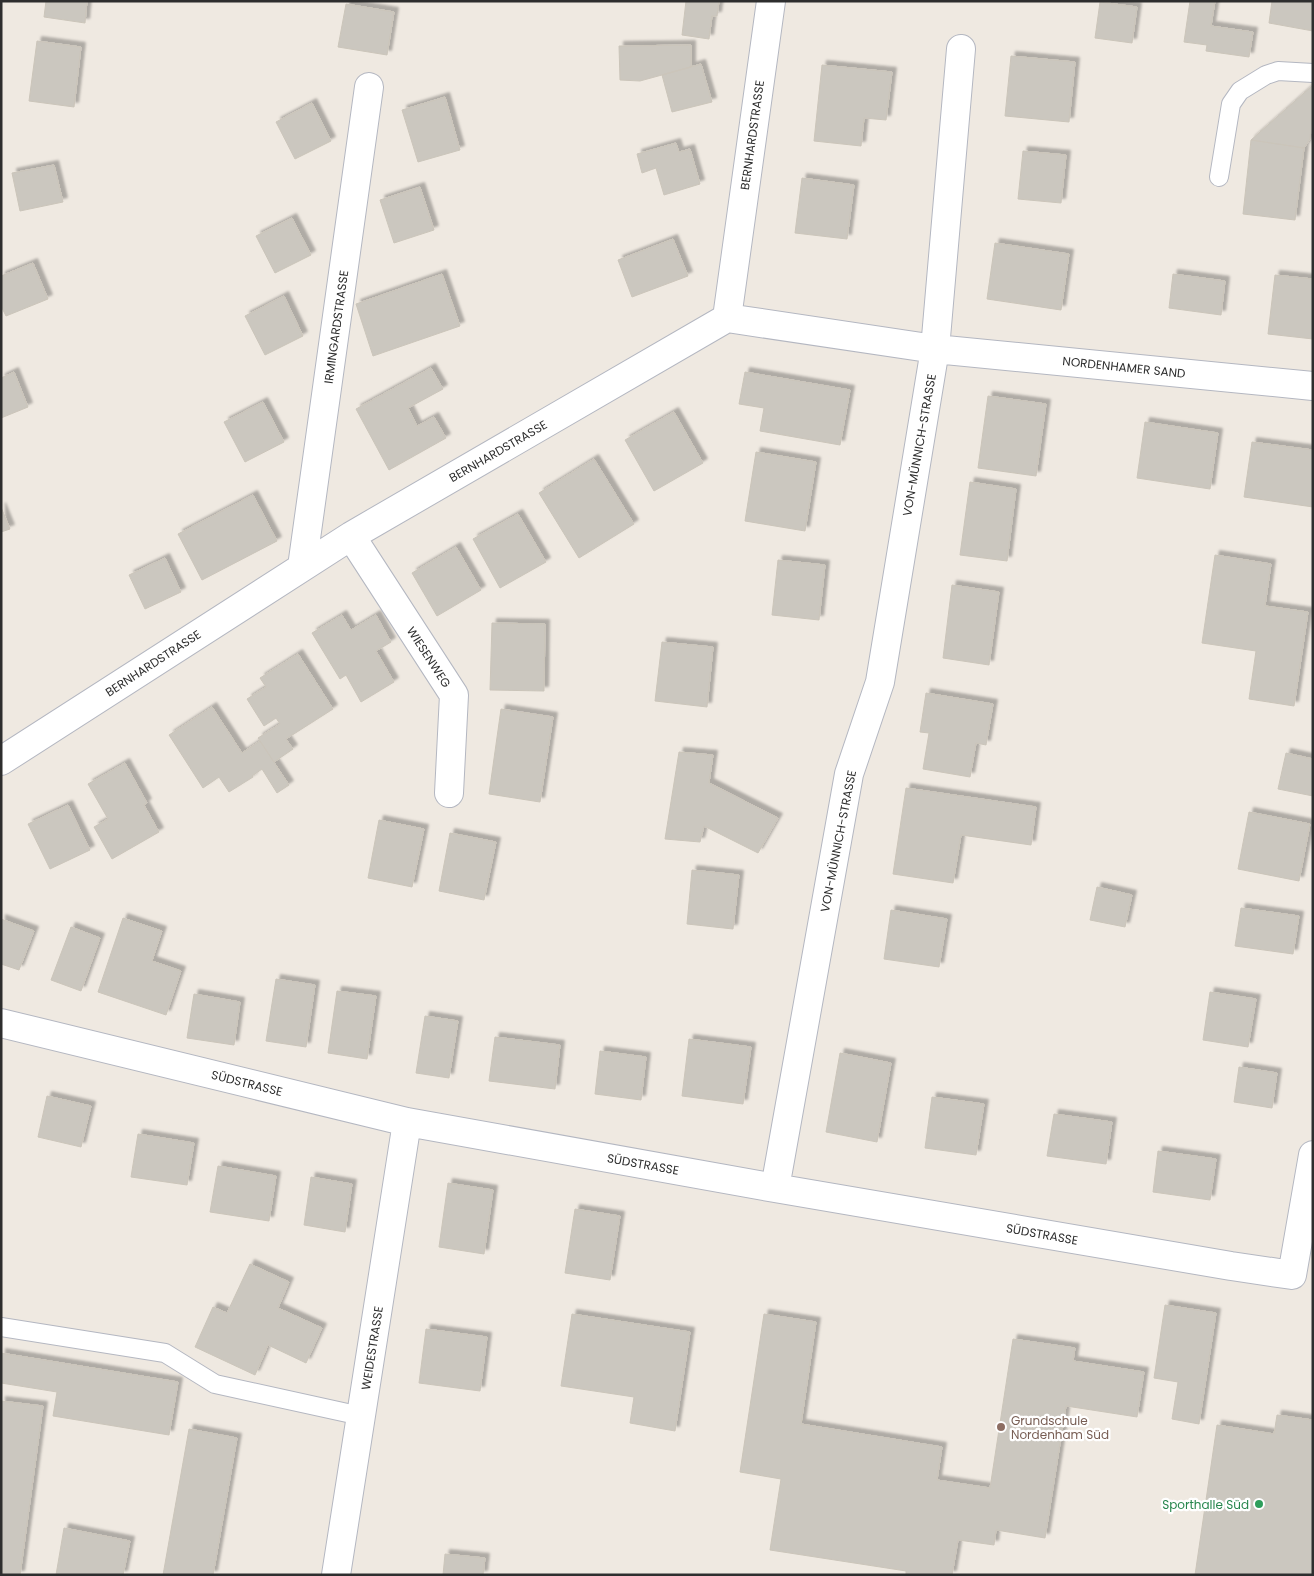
<svg xmlns="http://www.w3.org/2000/svg" width="1314" height="1576" viewBox="0 0 1314 1576" font-family="Poppins,sans-serif">
<style>
.building{fill:#cbc7bf;stroke:#cbc5ba;filter:url(#shadow)}
.lines{fill:none;stroke-linecap:round;stroke-linejoin:round}
.lane-casing{stroke:#b4b7c1;stroke-width:20}
.street-casing{stroke:#b4b7c1;stroke-width:30}
.lane{stroke:#fff;stroke-width:18}
.street{stroke:#fff;stroke-width:28}
.education-dot{fill:#8d6e63;stroke:#fff;stroke-width:2}
.leisure-dot{fill:#2e9e5b;stroke:#fff;stroke-width:2}
.labels{text-anchor:middle;dominant-baseline:central;stroke-width:4.5;stroke-linejoin:round;paint-order:stroke}
.street-label{font-size:12px;fill:#2e2e2e;stroke:#fff}
.education-label{font-size:12px;fill:#785e54;stroke:#fff;text-anchor:start}
.leisure-label{font-size:12px;fill:#27864d;stroke:#fff;text-anchor:end}
</style>
<defs>
<filter id="shadow"><feDropShadow dx="4.5" dy="-4.5" stdDeviation="1" flood-color="#0004"/></filter>
</defs>
<rect width="100%" height="100%" fill="#efe9e1"/>
<path class="building" d="M 46,1 L 87,1 L 85,23 L 44,17 Z
M 686,1 L 719,1 L 717,16 L 712,16 L 709,39 L 682,35 Z
M 1190,1 L 1215,1 L 1211,26 L 1253,32 L 1249,57 L 1206,51 L 1207,45 L 1184,42 Z
M 1272,1 L 1313,1 L 1313,31 L 1269,23 Z
M 1100,2 L 1137,7 L 1132,43 L 1095,38 Z
M 346,4 L 394,12 L 387,55 L 338,47 Z
M 37,41 L 81,47 L 74,107 L 29,101 Z
M 691,45 L 691,67 L 640,81 L 620,80 L 619,46 Z
M 1011,56 L 1075,62 L 1069,122 L 1005,116 Z
M 701,64 L 712,102 L 672,112 L 662,75 Z
M 822,65 L 892,72 L 886,120 L 864,118 L 861,146 L 814,141 Z
M 1313,85 L 1313,111 L 1310,139 L 1304,148 L 1251,140 Z
M 445,97 L 460,150 L 418,162 L 402,110 Z
M 312,103 L 331,141 L 295,159 L 276,122 Z
M 1251,140 L 1304,148 L 1295,220 L 1243,214 Z
M 676,143 L 679,152 L 690,149 L 700,184 L 664,195 L 656,168 L 642,173 L 637,154 Z
M 1023,151 L 1066,155 L 1061,203 L 1018,199 Z
M 54,165 L 63,202 L 20,211 L 12,173 Z
M 802,178 L 854,185 L 847,239 L 795,233 Z
M 420,187 L 434,230 L 394,243 L 380,200 Z
M 292,218 L 311,255 L 275,273 L 256,236 Z
M 673,239 L 688,276 L 632,297 L 618,260 Z
M 995,243 L 1069,254 L 1061,310 L 987,299 Z
M 33,263 L 48,299 L 6,316 L 1,306 L 1,276 Z
M 442,274 L 460,326 L 373,356 L 356,304 Z
M 1173,274 L 1225,281 L 1221,315 L 1169,308 Z
M 1275,275 L 1313,279 L 1313,339 L 1268,334 Z
M 284,296 L 303,336 L 265,355 L 245,316 Z
M 431,368 L 443,389 L 408,408 L 417,426 L 434,417 L 446,438 L 389,470 L 356,409 Z
M 14,372 L 28,407 L 1,418 L 1,378 Z
M 745,372 L 850,390 L 840,445 L 760,431 L 764,408 L 739,404 Z
M 988,396 L 1046,404 L 1036,476 L 978,468 Z
M 263,402 L 284,442 L 245,462 L 224,422 Z
M 674,412 L 703,463 L 654,491 L 625,440 Z
M 1145,422 L 1218,433 L 1210,489 L 1137,478 Z
M 1252,442 L 1313,450 L 1313,507 L 1244,497 Z
M 756,452 L 816,462 L 805,531 L 745,521 Z
M 594,459 L 634,524 L 579,558 L 539,493 Z
M 970,482 L 1016,489 L 1007,561 L 960,555 Z
M 253,495 L 277,541 L 202,580 L 178,534 Z
M 1,507 L 10,529 L 1,532 Z
M 518,514 L 546,562 L 500,588 L 473,539 Z
M 456,547 L 481,590 L 437,616 L 412,573 Z
M 1215,555 L 1271,564 L 1265,606 L 1308,612 L 1294,706 L 1249,699 L 1256,651 L 1202,643 Z
M 165,558 L 181,592 L 145,609 L 129,575 Z
M 778,560 L 825,565 L 819,620 L 772,615 Z
M 952,585 L 999,592 L 989,665 L 943,658 Z
M 342,615 L 351,630 L 376,615 L 391,642 L 376,651 L 394,682 L 361,702 L 346,675 L 340,679 L 312,633 Z
M 492,623 L 545,624 L 544,691 L 490,690 Z
M 662,642 L 713,647 L 707,707 L 655,701 Z
M 298,654 L 333,709 L 286,739 L 293,749 L 274,762 L 258,738 L 280,724 L 276,718 L 264,726 L 247,699 L 266,687 L 260,678 Z
M 926,693 L 993,704 L 986,745 L 976,743 L 970,777 L 923,769 L 929,733 L 920,732 Z
M 212,707 L 242,753 L 260,741 L 289,785 L 277,793 L 262,769 L 252,776 L 253,777 L 229,792 L 219,777 L 203,788 L 169,735 Z
M 501,709 L 553,717 L 540,802 L 489,794 Z
M 679,752 L 713,755 L 709,783 L 778,818 L 758,853 L 704,826 L 700,842 L 665,839 Z
M 1286,753 L 1313,759 L 1313,796 L 1278,789 Z
M 125,763 L 147,803 L 144,805 L 159,832 L 112,859 L 94,827 L 108,819 L 88,784 Z
M 906,788 L 1036,807 L 1031,845 L 961,835 L 953,883 L 893,874 Z
M 68,805 L 90,850 L 50,869 L 28,824 Z
M 1249,812 L 1310,824 L 1299,881 L 1238,869 Z
M 379,820 L 424,829 L 412,887 L 368,878 Z
M 450,833 L 496,842 L 484,900 L 439,891 Z
M 692,870 L 739,875 L 733,929 L 687,924 Z
M 1097,887 L 1132,895 L 1125,927 L 1090,920 Z
M 1241,908 L 1299,916 L 1293,954 L 1235,946 Z
M 891,910 L 947,919 L 939,967 L 884,959 Z
M 123,918 L 162,931 L 152,961 L 181,971 L 166,1015 L 98,992 Z
M 1,919 L 34,931 L 19,970 L 1,964 Z
M 71,927 L 100,938 L 81,991 L 51,980 Z
M 276,979 L 315,985 L 306,1047 L 266,1041 Z
M 337,991 L 376,996 L 367,1059 L 328,1053 Z
M 1210,992 L 1256,999 L 1248,1047 L 1203,1040 Z
M 194,994 L 240,1002 L 234,1045 L 187,1038 Z
M 425,1016 L 458,1021 L 449,1078 L 416,1073 Z
M 495,1037 L 560,1045 L 555,1089 L 489,1081 Z
M 689,1039 L 751,1047 L 743,1104 L 682,1096 Z
M 600,1051 L 646,1057 L 641,1100 L 595,1094 Z
M 840,1053 L 891,1063 L 877,1142 L 826,1132 Z
M 1239,1067 L 1277,1073 L 1272,1108 L 1234,1102 Z
M 47,1096 L 91,1106 L 81,1147 L 38,1137 Z
M 932,1097 L 984,1104 L 976,1155 L 925,1148 Z
M 1054,1114 L 1112,1122 L 1106,1164 L 1047,1156 Z
M 138,1134 L 194,1143 L 187,1185 L 131,1177 Z
M 1158,1151 L 1216,1159 L 1210,1200 L 1153,1192 Z
M 218,1166 L 276,1176 L 269,1221 L 210,1212 Z
M 311,1177 L 352,1184 L 345,1232 L 304,1225 Z
M 448,1183 L 493,1190 L 484,1254 L 439,1247 Z
M 575,1209 L 620,1216 L 610,1280 L 565,1273 Z
M 250,1264 L 289,1282 L 278,1308 L 322,1328 L 306,1363 L 268,1345 L 255,1375 L 195,1347 L 213,1307 L 227,1313 Z
M 1165,1305 L 1216,1313 L 1199,1424 L 1172,1419 L 1178,1382 L 1154,1378 Z
M 572,1314 L 690,1332 L 675,1431 L 630,1423 L 634,1397 L 561,1386 Z
M 764,1314 L 816,1322 L 801,1424 L 942,1447 L 937,1480 L 990,1488 L 1013,1339 L 1075,1348 L 1073,1361 L 1144,1372 L 1137,1417 L 1066,1406 L 1045,1538 L 996,1530 L 994,1545 L 958,1540 L 952,1575 L 906,1575 L 906,1571 L 770,1550 L 781,1479 L 740,1472 Z
M 426,1329 L 487,1337 L 480,1391 L 419,1383 Z
M 1,1353 L 178,1382 L 169,1435 L 53,1416 L 57,1392 L 1,1383 Z
M 1,1401 L 43,1406 L 20,1575 L 1,1575 Z
M 1277,1415 L 1313,1420 L 1313,1575 L 1195,1575 L 1217,1425 L 1274,1434 Z
M 189,1429 L 237,1438 L 213,1575 L 163,1575 Z
M 64,1528 L 130,1541 L 123,1575 L 56,1575 Z
M 445,1554 L 485,1558 L 483,1575 L 443,1575 Z"/>
<g class="lines">
<defs>
<path id="lane" d="M 1219,177 L 1231,104 L 1240,91 L 1266,75 L 1278,71 L 1313,73
M 1,1327 L 165,1353 L 215,1384 L 361,1416"/>
<path id="street" d="M 727,318 L 935,349 L 1313,386
M 351,536 L 454,695 L 449,793
M 302,567 L 369,87
M 1,761 L 351,536 L 727,318 L 771,1
M 1,1023 L 407,1122 L 775,1188 L 1231,1266 L 1292,1275 L 1313,1155
M 775,1188 L 849,774 L 880,682 L 935,349 L 961,49
M 336,1575 L 407,1122"/>
</defs>
<use href="#lane" class="lane-casing"/>
<use href="#street" class="street-casing"/>
<use href="#lane" class="lane"/>
<use href="#street" class="street"/>
</g>
<circle class="education-dot" cx="1001" cy="1427" r="5"/>
<circle class="leisure-dot" cx="1259" cy="1504" r="5"/>
<g class="labels">
<g class="street-label">
<text transform="translate(752 135) rotate(-82)">BERNHARDSTRASSE</text>
<text transform="translate(336 327) rotate(-82)">IRMINGARDSTRASSE</text>
<text transform="translate(1124 367) rotate(6)">NORDENHAMER SAND</text>
<text transform="translate(919 445) rotate(-80)">VON-MÜNNICH-STRASSE</text>
<text transform="translate(498 451) rotate(-30)">BERNHARDSTRASSE</text>
<text transform="translate(429 657) rotate(57)">WIESENWEG</text>
<text transform="translate(153 663) rotate(-33)">BERNHARDSTRASSE</text>
<text transform="translate(838 841) rotate(-79)">VON-MÜNNICH-STRASSE</text>
<text transform="translate(247 1083) rotate(14)">SÜDSTRASSE</text>
<text transform="translate(643 1164) rotate(10)">SÜDSTRASSE</text>
<text transform="translate(1042 1234) rotate(10)">SÜDSTRASSE</text>
<text transform="translate(372 1348) rotate(-81)">WEIDESTRASSE</text>
</g>
<g class="education-label">
<text x="1011" y="1420">Grundschule<tspan x="1011" dy="14">Nordenham Süd</tspan></text>
</g>
<g class="leisure-label">
<text x="1249" y="1504">Sporthalle Süd</text>
</g>
</g>
<rect width="1314" height="1576" fill="none" stroke="#2e2e2e" stroke-width="5"/>
</svg>
